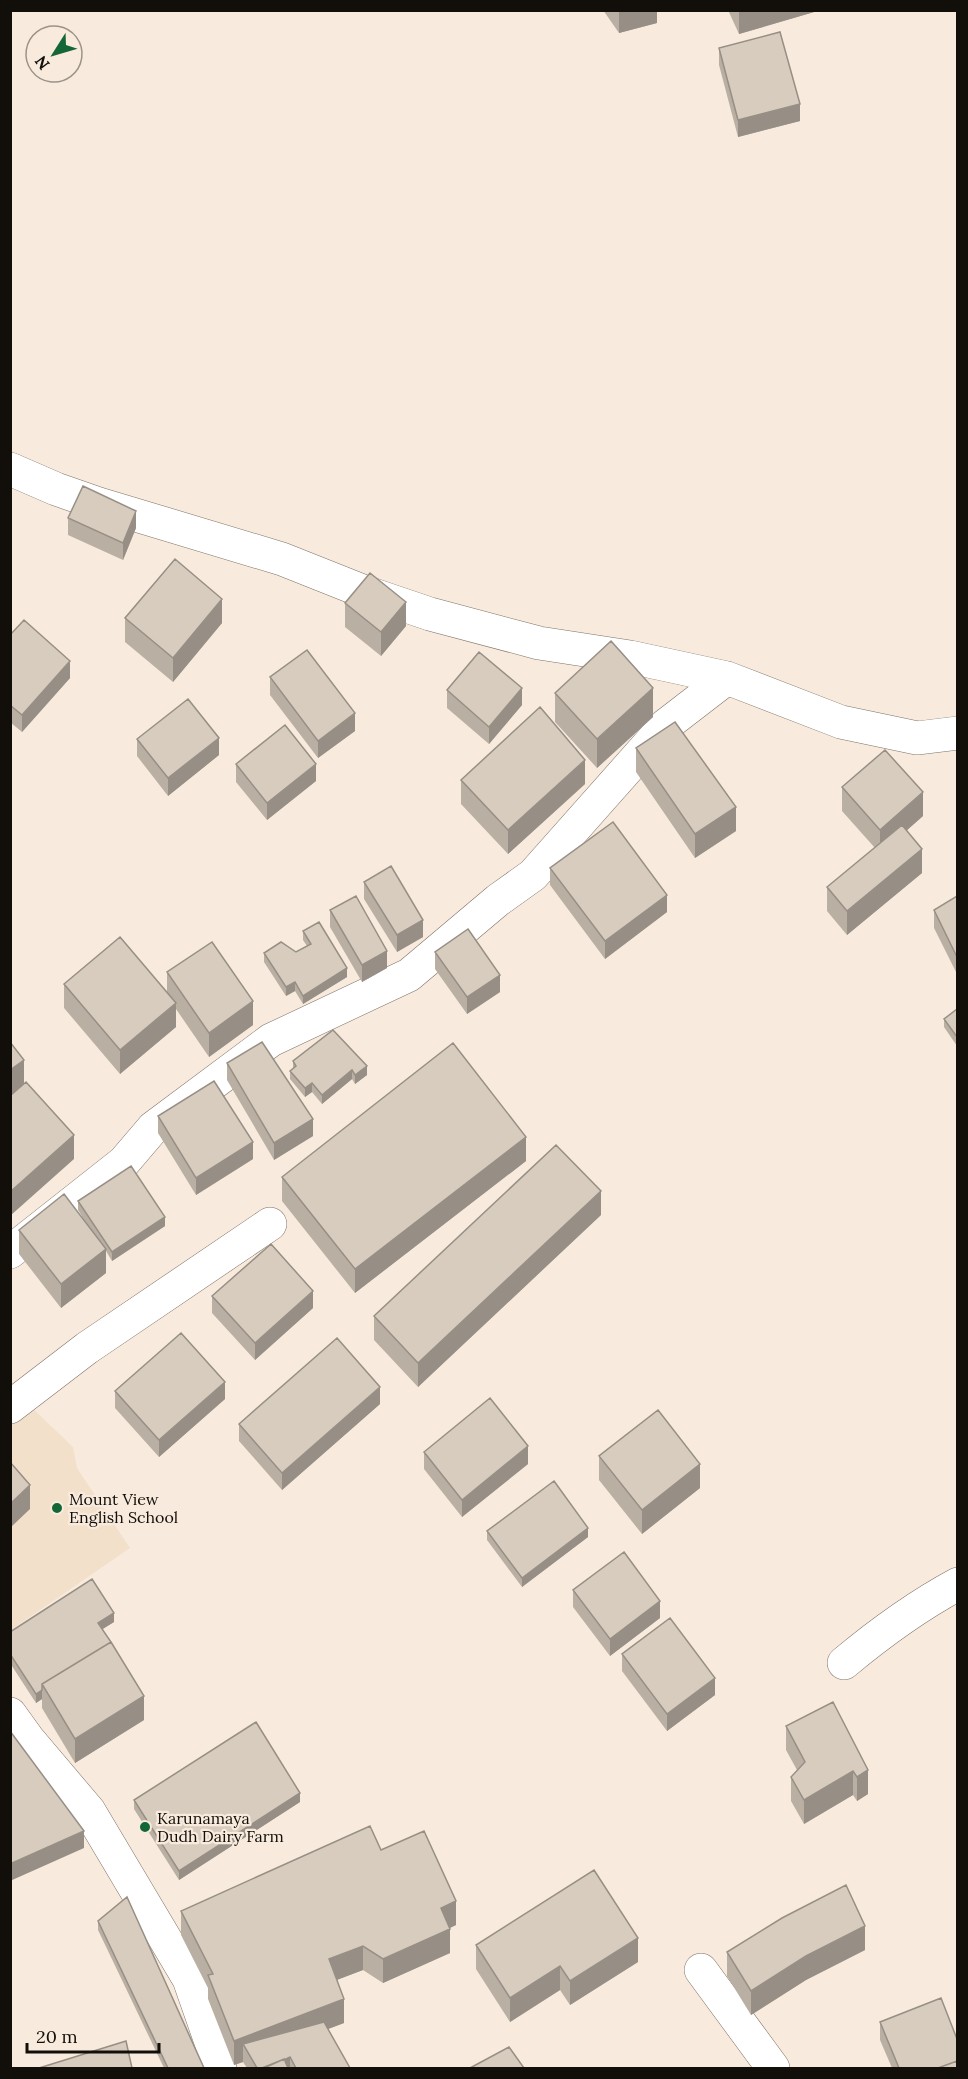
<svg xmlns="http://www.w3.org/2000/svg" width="968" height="2079" viewBox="0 0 968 2079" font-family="Lora,serif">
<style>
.built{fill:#f2e0cb}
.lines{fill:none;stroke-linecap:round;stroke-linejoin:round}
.street-casing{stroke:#7e7366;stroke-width:34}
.street{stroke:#fff;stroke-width:33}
.wall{fill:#baafa3}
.shaded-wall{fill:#978f85}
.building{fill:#d8ccbe;stroke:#978f85;stroke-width:1.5}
.poi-dot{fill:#146637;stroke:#f8ebdd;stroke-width:2}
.labels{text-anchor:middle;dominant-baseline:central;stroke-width:4.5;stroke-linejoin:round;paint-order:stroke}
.poi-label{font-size:16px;fill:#120e09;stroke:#f8ebdd;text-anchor:start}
</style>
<rect width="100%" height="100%" fill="#f8ebdd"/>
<path class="built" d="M 30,1406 L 73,1447 L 77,1468 L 130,1548 L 11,1630 L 11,1421 Z"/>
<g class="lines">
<defs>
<path id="street" d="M 10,469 L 56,489 L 99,504 L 282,559 L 365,592 L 430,614 L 539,643 L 630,657 L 727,678
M 10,1252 L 124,1162 L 153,1128 L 271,1040 L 409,975 L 498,900 L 533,875 L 666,725 L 727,678 L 841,722 L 917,738 L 958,733
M 10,1407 L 87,1348 L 270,1224
M 844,1663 C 880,1633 917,1606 958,1584
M 10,1714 L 28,1739 L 89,1811 L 189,1979 L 220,2068
M 701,1970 L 773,2068"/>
</defs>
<use href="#street" class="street-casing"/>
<use href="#street" class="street"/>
</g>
<path class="wall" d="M 603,10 L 657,10 L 657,23 L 619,33 Z
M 728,10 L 821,10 L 739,34 Z
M 719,48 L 800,121 L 738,137 L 719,65 Z
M 68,518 L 136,528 L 123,560 L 68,535 Z
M 345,603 L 406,626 L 381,656 L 345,627 Z
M 125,618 L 222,623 L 173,682 L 125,642 Z
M 10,635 L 70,678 L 22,732 L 10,722 Z
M 270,677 L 355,731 L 318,758 L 270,695 Z
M 447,690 L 522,705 L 489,744 L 447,708 Z
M 555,693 L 653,717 L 597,768 L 555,722 Z
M 137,739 L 219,755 L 168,796 L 137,756 Z
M 636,748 L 736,831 L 695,858 L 636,772 Z
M 236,764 L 316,781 L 267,820 L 236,782 Z
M 461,780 L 585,784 L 508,854 L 461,804 Z
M 842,787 L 923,816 L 907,830 L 922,873 L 847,935 L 827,911 L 827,887 L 875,848 L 842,811 Z
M 550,868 L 667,912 L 605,959 L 550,885 Z
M 364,882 L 423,937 L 397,952 L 364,899 Z
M 957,896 L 957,974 L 934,928 L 934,910 Z
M 330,910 L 387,968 L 362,982 L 330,927 Z
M 303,931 L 347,977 L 303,1004 L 295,991 L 286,996 L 264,962 L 264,953 L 296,952 L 307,946 L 303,940 Z
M 435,952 L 500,992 L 467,1014 L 435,969 Z
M 167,972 L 253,1025 L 209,1057 L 176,1009 L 176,1027 L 120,1074 L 64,1008 L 64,984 L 167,993 Z
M 957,1009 L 957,1046 L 944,1027 L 944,1019 Z
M 333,1030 L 367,1075 L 355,1084 L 352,1079 L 322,1104 L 312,1092 L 305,1097 L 290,1079 L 290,1071 L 293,1068 L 293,1061 Z
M 227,1063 L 313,1136 L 274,1160 L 227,1080 Z
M 158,1116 L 253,1159 L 196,1195 L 158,1133 Z
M 526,1161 L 355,1293 L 282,1201 L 282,1177 Z
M 78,1201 L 165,1226 L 112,1261 L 106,1251 L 106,1273 L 61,1308 L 19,1254 L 19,1230 L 92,1232 L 78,1210 Z
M 601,1215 L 418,1387 L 374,1340 L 374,1316 Z
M 212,1296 L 313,1308 L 255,1360 L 212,1313 Z
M 115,1391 L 225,1399 L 159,1457 L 115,1408 Z
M 380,1404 L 282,1490 L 239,1441 L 239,1424 Z
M 424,1452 L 528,1464 L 462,1517 L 424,1469 Z
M 599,1456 L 700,1488 L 642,1534 L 599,1480 Z
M 487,1531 L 588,1537 L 522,1587 L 487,1540 Z
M 573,1590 L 660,1618 L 610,1656 L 573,1607 Z
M 114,1622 L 102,1629 L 144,1720 L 75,1763 L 42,1708 L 42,1699 L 36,1703 L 10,1663 L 10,1632 Z
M 622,1654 L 715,1695 L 667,1731 L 622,1671 Z
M 833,1702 L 868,1794 L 857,1801 L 853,1795 L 804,1824 L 791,1801 L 791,1777 L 797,1770 L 786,1750 L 786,1726 Z
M 134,1800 L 300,1802 L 179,1880 L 134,1809 Z
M 381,1850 L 456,1925 L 450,1928 L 450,1953 L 383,1983 L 363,1970 L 336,1980 L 344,2023 L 328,2029 L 350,2068 L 247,2068 L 243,2062 L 234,2065 L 208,1999 L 208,1988 L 181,1935 L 181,1911 Z
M 98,1921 L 204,2068 L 164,2068 L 98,1930 Z
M 476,1945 L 638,1962 L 570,2005 L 560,1990 L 510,2022 L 476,1969 Z
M 865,1950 L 806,1980 L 751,2015 L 727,1976 L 727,1952 Z
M 880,2022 L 957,2068 L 892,2068 L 880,2040 Z"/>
<path class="shaded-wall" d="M 619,10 L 657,10 L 657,23 L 619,33 Z
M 739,10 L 821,10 L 739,34 Z
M 800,104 L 800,121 L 738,137 L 738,120 Z
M 136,511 L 136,528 L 123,560 L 123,543 Z
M 222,599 L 222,623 L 173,682 L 173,658 Z
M 406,602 L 406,626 L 381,656 L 381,632 Z
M 70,661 L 70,678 L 22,732 L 22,715 Z
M 522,688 L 522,705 L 489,744 L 489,727 Z
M 653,688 L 653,717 L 597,768 L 597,739 Z
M 355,713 L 355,731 L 318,758 L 318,741 Z
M 219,738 L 219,755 L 168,796 L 168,778 Z
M 585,760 L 585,784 L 508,854 L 508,830 Z
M 316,764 L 316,781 L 267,820 L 267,803 Z
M 923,792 L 923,816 L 880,854 L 880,830 Z
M 736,807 L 736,831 L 695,858 L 695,834 Z
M 922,849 L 922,873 L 847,935 L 847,911 Z
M 667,895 L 667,912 L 605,959 L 605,941 Z
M 423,920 L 423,937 L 397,952 L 397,935 Z
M 387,951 L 387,968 L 362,982 L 362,965 Z
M 347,968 L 347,977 L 303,1004 L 303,996 Z
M 500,975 L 500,992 L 467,1014 L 467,997 Z
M 295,982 L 295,991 L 286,996 L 286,987 Z
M 253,1001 L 253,1025 L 209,1057 L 209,1033 Z
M 176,1003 L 176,1027 L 120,1074 L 120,1050 Z
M 24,1060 L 24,1090 L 10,1099 L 10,1070 Z
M 367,1066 L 367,1075 L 355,1084 L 355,1075 Z
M 352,1070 L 352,1079 L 322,1104 L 322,1095 Z
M 312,1083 L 312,1092 L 305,1097 L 305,1088 Z
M 313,1119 L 313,1136 L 274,1160 L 274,1143 Z
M 74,1135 L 74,1159 L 10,1216 L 10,1192 Z
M 526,1137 L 526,1161 L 355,1293 L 355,1269 Z
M 253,1142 L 253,1159 L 196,1195 L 196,1178 Z
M 601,1191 L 601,1215 L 418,1387 L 418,1363 Z
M 165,1217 L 165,1226 L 112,1261 L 112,1252 Z
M 106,1249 L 106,1273 L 61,1308 L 61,1284 Z
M 313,1291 L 313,1308 L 255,1360 L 255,1343 Z
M 225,1382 L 225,1399 L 159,1457 L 159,1440 Z
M 380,1387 L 380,1404 L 282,1490 L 282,1473 Z
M 528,1446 L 528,1464 L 462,1517 L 462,1500 Z
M 700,1464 L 700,1488 L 642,1534 L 642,1510 Z
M 30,1485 L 30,1509 L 10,1528 L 10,1504 Z
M 588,1528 L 588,1537 L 522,1587 L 522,1578 Z
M 660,1601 L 660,1618 L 610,1656 L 610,1639 Z
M 114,1613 L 114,1622 L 98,1632 L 98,1623 Z
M 715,1678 L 715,1695 L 667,1731 L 667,1714 Z
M 42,1690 L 42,1699 L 36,1703 L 36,1694 Z
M 144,1696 L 144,1720 L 75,1763 L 75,1739 Z
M 868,1770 L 868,1794 L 857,1801 L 857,1777 Z
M 853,1771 L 853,1795 L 804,1824 L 804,1800 Z
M 300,1793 L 300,1802 L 179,1880 L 179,1871 Z
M 84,1831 L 84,1848 L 10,1881 L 10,1864 Z
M 456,1901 L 456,1925 L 441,1932 L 441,1908 Z
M 865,1926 L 865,1950 L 806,1980 L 751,2015 L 751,1991 L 806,1956 Z
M 450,1929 L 450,1953 L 383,1983 L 383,1959 Z
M 638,1938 L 638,1962 L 570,2005 L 570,1981 Z
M 363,1946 L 363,1970 L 329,1983 L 329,1959 Z
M 560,1966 L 560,1990 L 510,2022 L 510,1998 Z
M 344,1999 L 344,2023 L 251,2058 L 243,2044 L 243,2062 L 234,2065 L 234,2041 Z
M 290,2057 L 290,2068 L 262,2068 Z"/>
<path class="building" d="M 780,32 L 800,104 L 738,120 L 719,48 Z
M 83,486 L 136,511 L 123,543 L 68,518 Z
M 175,559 L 222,599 L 173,658 L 125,618 Z
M 370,573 L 406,602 L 381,632 L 345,603 Z
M 24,620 L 70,661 L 22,715 L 10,705 L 10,635 Z
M 611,641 L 653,688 L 597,739 L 555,693 Z
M 307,650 L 355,713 L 318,741 L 270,677 Z
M 479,652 L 522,688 L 489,727 L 447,690 Z
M 188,699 L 219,738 L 168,778 L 137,739 Z
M 540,707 L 585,760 L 508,830 L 461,780 Z
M 675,722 L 736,807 L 695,834 L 636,748 Z
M 285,725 L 316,764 L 267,803 L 236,764 Z
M 885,750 L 923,792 L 880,830 L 842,787 Z
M 613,822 L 667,895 L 605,941 L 550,868 Z
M 902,825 L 922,849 L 847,911 L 827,887 Z
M 391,866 L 423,920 L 397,935 L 364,882 Z
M 356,896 L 387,951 L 362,965 L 330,910 Z
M 957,896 L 957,957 L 934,910 Z
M 319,922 L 347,968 L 303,996 L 295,982 L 286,987 L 264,953 L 281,942 L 296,952 L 311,944 L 303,931 Z
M 468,929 L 500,975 L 467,997 L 435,952 Z
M 120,937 L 176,1003 L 120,1050 L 64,984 Z
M 212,942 L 253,1001 L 209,1033 L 167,972 Z
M 957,1009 L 957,1037 L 944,1019 Z
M 333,1030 L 367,1066 L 355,1075 L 352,1070 L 322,1095 L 312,1083 L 305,1088 L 290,1071 L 296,1066 L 293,1061 Z
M 10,1042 L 24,1060 L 10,1070 Z
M 262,1042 L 313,1119 L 274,1143 L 227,1063 Z
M 453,1043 L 526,1137 L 355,1269 L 282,1177 Z
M 214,1081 L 253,1142 L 196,1178 L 158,1116 Z
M 26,1082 L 74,1135 L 10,1192 L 10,1096 Z
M 556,1145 L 601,1191 L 418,1363 L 374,1316 Z
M 131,1166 L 165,1217 L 112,1252 L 78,1201 Z
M 64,1194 L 106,1249 L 61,1284 L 19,1230 Z
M 271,1244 L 313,1291 L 255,1343 L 212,1296 Z
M 181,1333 L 225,1382 L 159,1440 L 115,1391 Z
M 337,1338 L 380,1387 L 282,1473 L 239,1424 Z
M 490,1398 L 528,1446 L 462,1500 L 424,1452 Z
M 658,1410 L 700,1464 L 642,1510 L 599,1456 Z
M 10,1462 L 30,1485 L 10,1504 Z
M 554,1481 L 588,1528 L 522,1578 L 487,1531 Z
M 624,1552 L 660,1601 L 610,1639 L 573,1590 Z
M 92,1579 L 114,1613 L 98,1623 L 111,1642 L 42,1684 L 42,1690 L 36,1694 L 10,1654 L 10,1632 Z
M 670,1618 L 715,1678 L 667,1714 L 622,1654 Z
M 111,1642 L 144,1696 L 75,1739 L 42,1684 Z
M 833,1702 L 868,1770 L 857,1777 L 853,1771 L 804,1800 L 791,1777 L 805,1762 L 786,1726 Z
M 256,1722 L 300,1793 L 179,1871 L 134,1800 Z
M 10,1731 L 84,1831 L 10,1864 Z
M 370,1826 L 381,1850 L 424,1831 L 456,1901 L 441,1908 L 450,1929 L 383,1959 L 363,1946 L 329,1959 L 344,1999 L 234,2041 L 208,1975 L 213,1974 L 181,1911 Z
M 594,1870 L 638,1938 L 570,1981 L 560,1966 L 510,1998 L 476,1945 Z
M 846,1885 L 865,1926 L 806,1956 L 751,1991 L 727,1952 L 782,1918 Z
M 127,1897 L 204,2068 L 168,2068 L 98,1921 Z
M 941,1998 L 957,2039 L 957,2061 L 938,2068 L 899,2068 L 880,2022 Z
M 324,2022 L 350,2068 L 296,2068 L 290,2057 L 284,2060 L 284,2059 L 262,2068 L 257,2068 L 243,2044 Z
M 126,2041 L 132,2068 L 39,2068 Z
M 509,2047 L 524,2068 L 470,2068 Z
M 284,2059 L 288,2068 L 264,2068 Z
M 957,2061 L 957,2068 L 938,2068 Z"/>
<g class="poi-dot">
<circle cx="57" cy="1508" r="6"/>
<circle cx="145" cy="1827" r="6"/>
</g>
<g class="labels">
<g class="poi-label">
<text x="69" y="1499">Mount View<tspan x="69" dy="18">English School</tspan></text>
<text x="157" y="1818">Karunamaya<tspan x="157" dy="18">Dudh Dairy Farm</tspan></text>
</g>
</g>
<rect width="968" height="2079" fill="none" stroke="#120e09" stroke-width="24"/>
<g transform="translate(54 54) rotate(233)"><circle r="28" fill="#f8ebdd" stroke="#9c9388" stroke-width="1.5"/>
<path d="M0-4.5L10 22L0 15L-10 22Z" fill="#146637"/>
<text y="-9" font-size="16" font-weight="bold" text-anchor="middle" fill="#120e09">N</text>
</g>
<path d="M27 2043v9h132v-9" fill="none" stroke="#120e09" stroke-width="3"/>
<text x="36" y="2043" font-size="18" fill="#120e09" stroke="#f8ebdd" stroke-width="4.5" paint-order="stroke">20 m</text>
</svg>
